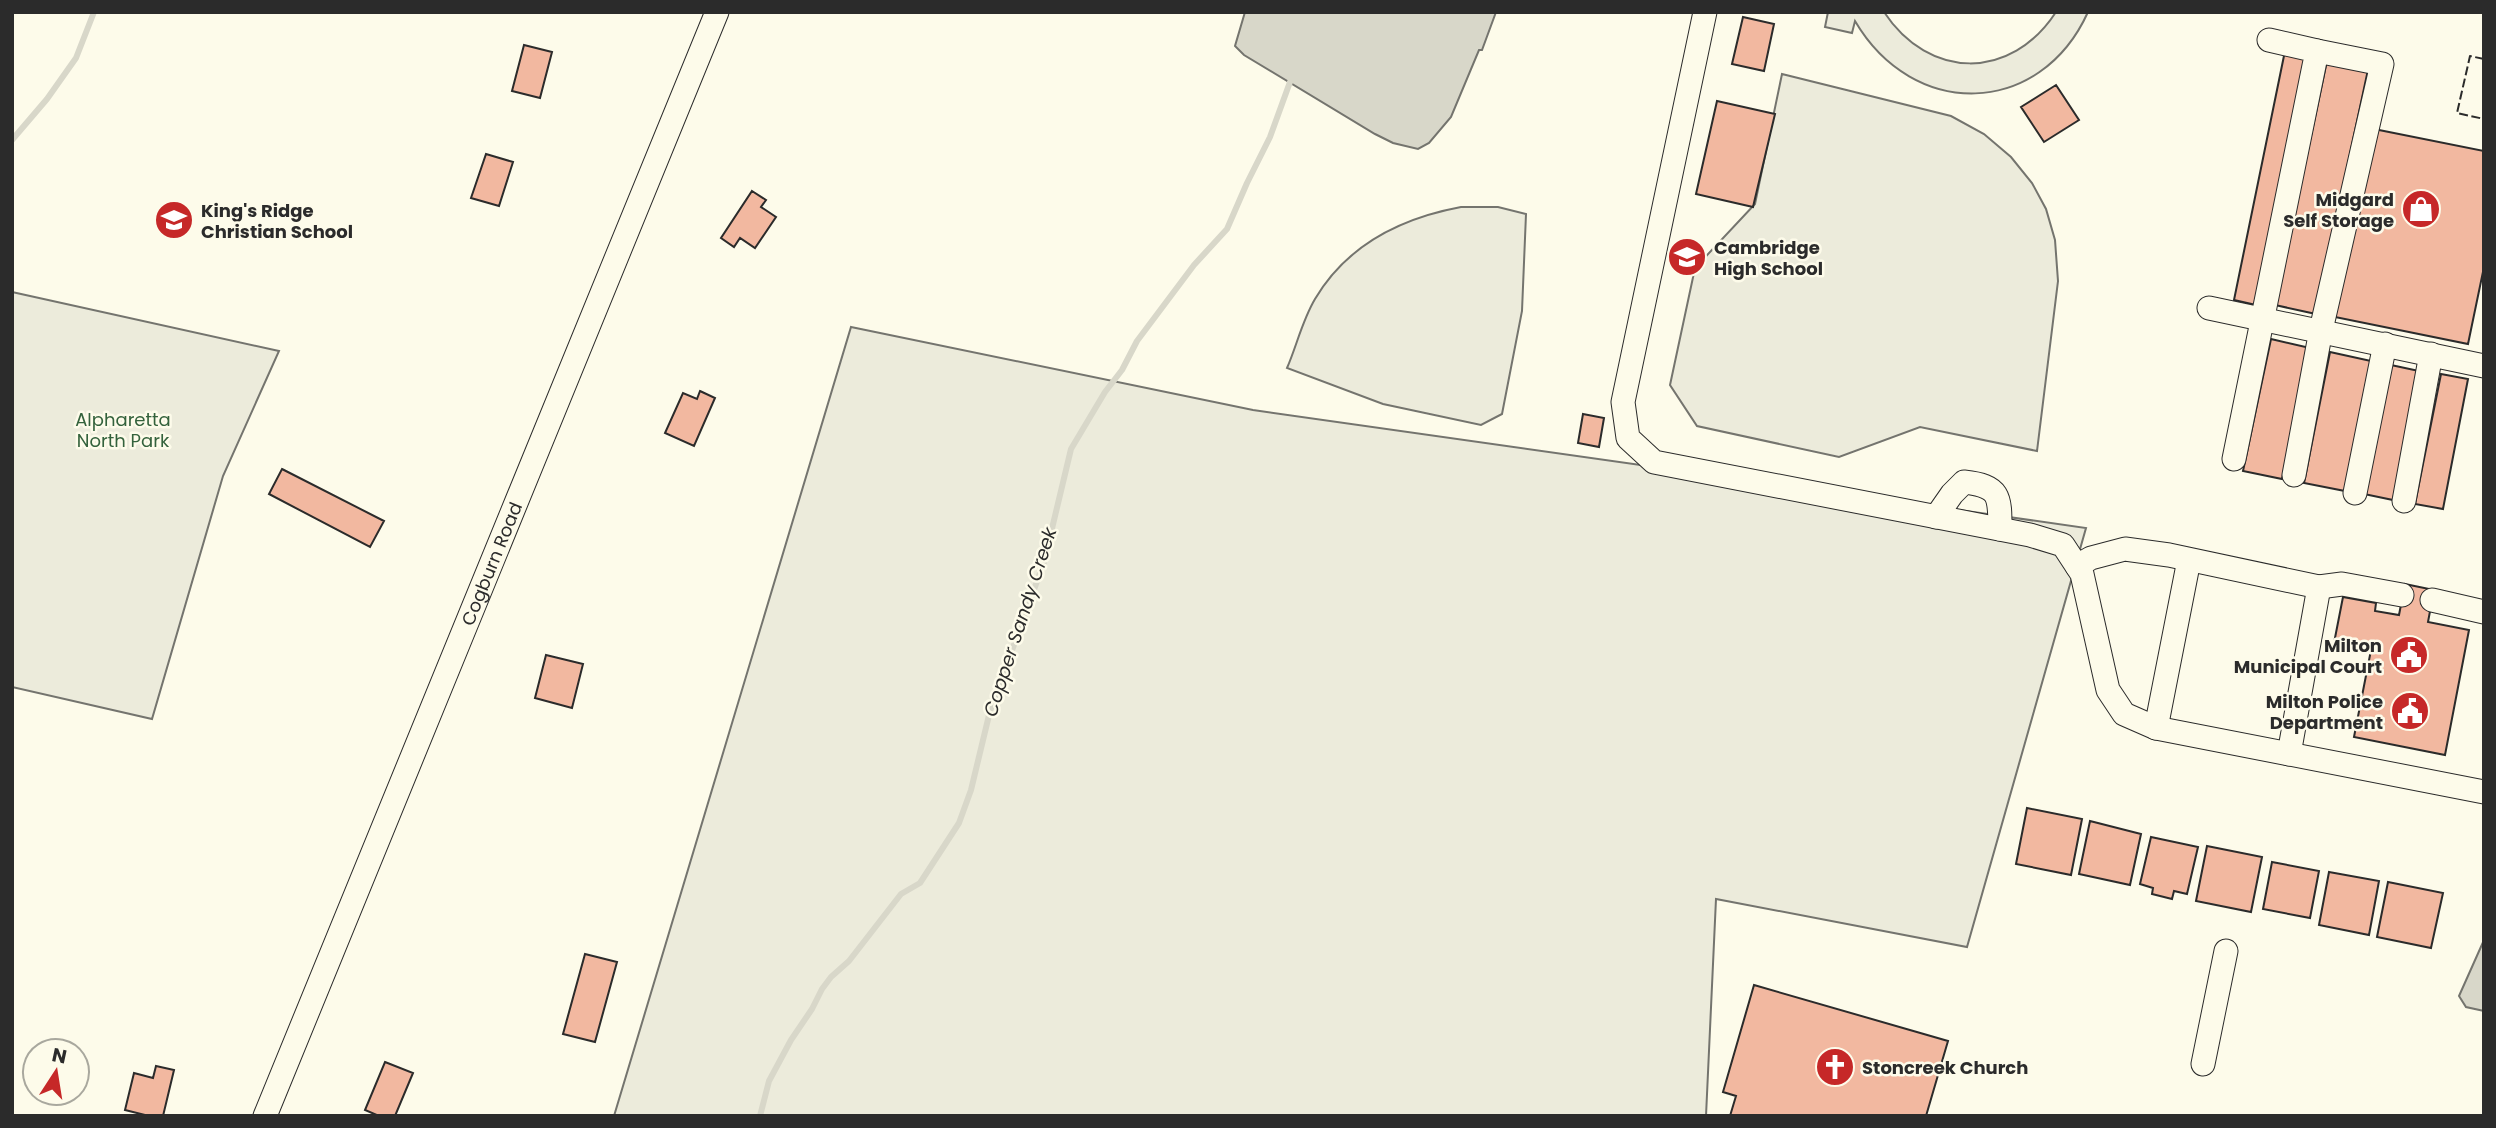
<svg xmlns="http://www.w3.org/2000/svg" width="2496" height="1128" viewBox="0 0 2496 1128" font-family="Poppins,sans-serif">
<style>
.green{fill:#ecebdb;stroke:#74746e;stroke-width:2}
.water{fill:#d8d7c9;stroke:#74746e;stroke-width:2}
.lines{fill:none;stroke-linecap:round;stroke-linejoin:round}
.stream{stroke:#d8d7c9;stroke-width:6}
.building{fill:#f2b8a0;stroke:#2b2b2b;stroke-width:2}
.minor-casing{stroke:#2b2b2b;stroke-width:25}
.minor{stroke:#fdfbea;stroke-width:23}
.fence{stroke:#2b2b2b;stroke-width:2;stroke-dasharray:9 3.5;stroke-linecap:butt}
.labels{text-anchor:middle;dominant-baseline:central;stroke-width:5;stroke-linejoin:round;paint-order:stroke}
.poi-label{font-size:18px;font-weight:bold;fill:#2b2b2b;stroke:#fdfbea;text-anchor:end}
.park-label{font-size:18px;fill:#34623c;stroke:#fdfbea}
.street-label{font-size:18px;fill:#2b2b2b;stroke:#fdfbea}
.water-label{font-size:19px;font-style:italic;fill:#2b2b2b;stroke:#fdfbea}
</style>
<rect width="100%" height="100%" fill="#fdfbea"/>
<path class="green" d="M 1828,12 L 1884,12 C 1929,80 2011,81 2056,12 L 2088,12 C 2040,118 1913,120 1855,21 L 1852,33 L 1825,27 Z
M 1782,74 L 1951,116 L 1984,134 L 2011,157 L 2032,183 L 2046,209 L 2055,240 L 2058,281 L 2037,451 L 1920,427 L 1839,457 L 1697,426 L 1670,385 L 1695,268 L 1755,204 Z
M 1461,207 L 1498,207 L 1526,214 L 1522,311 L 1502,414 L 1481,425 L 1383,404 L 1287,368 C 1297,345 1302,321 1315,299 C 1347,245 1402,218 1461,207 Z
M 12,292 L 279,351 L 223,476 L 152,719 L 12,687 Z
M 851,327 L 1253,410 L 2086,528 L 1967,947 L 1716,899 L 1706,1116 L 614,1116 Z"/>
<path class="water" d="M 1245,12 L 1496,12 L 1482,50 L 1479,50 L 1451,117 L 1429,143 L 1418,149 L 1393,143 L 1375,134 L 1244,55 L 1235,46 Z
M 2484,940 L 2484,1011 L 2466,1007 L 2459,996 Z"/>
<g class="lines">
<path class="stream" d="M 12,140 L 47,99 L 76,58 L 94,12
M 760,1116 L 769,1081 L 791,1040 L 812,1009 L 822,989 L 831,977 L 849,961 L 901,894 L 920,883 L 959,823 L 971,790 L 990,711 L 1044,562 L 1071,449 L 1105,392 L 1122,370 L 1137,341 L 1194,265 L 1227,229 L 1247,183 L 1270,137 L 1290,82"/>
</g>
<path class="building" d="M 1743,17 L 1774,24 L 1764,71 L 1732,64 Z
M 524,45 L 552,52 L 540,98 L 512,91 Z
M 2286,46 L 2308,50 L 2256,305 L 2234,300 Z
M 2328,56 L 2369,65 L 2316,314 L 2275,305 Z
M 2056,85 L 2079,120 L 2044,142 L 2021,107 Z
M 1717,101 L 1775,114 L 1753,207 L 1696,194 Z
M 2374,129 L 2484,151 L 2484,267 L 2468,344 L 2335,317 Z
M 486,154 L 513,162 L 499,206 L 471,198 Z
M 752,191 L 766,200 L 761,207 L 776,217 L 755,248 L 740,238 L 734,247 L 721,238 Z
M 2271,339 L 2310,348 L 2282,479 L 2243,471 Z
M 2330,352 L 2371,361 L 2345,491 L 2304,483 Z
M 2391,365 L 2419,371 L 2393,500 L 2364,494 Z
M 2441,374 L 2468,379 L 2443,509 L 2415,504 Z
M 700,391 L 715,398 L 694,446 L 665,433 L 683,393 L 697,399 Z
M 1583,414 L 1604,418 L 1599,447 L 1578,443 Z
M 282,469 L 384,521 L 370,547 L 269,494 Z
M 2405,584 L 2434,590 L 2428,622 L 2469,630 L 2445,755 L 2354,737 L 2371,650 L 2334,643 L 2343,597 L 2376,603 L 2375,611 L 2399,615 Z
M 546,655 L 583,664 L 572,708 L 535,698 Z
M 2027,808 L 2082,819 L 2071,875 L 2016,864 Z
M 2090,821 L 2141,834 L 2130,885 L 2079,874 Z
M 2151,837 L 2198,847 L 2187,894 L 2174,891 L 2172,899 L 2152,894 L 2153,888 L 2140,884 Z
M 2207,846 L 2262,857 L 2251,912 L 2196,901 Z
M 2272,862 L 2319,871 L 2310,918 L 2263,909 Z
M 2329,872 L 2379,881 L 2369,935 L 2319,925 Z
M 2388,882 L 2443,893 L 2431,948 L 2377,937 Z
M 585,954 L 617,962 L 595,1042 L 563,1034 Z
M 1754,985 L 1948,1041 L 1926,1116 L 1730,1116 L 1736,1096 L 1723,1092 Z
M 385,1062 L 413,1073 L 395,1116 L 379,1116 L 365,1110 Z
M 156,1066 L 174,1070 L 163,1116 L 149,1116 L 125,1110 L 134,1073 L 153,1078 Z"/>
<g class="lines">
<defs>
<g id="minor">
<path d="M 1705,12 L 1623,402 L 1628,438 L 1654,462 L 2030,535 L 2063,545 L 2082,574 L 2108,690 L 2124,714 L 2156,728 L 2484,792"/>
<path d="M 2209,308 L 2484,366"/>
<path d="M 2234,459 L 2317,51 L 2269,40"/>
<path d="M 2294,475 L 2321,330 L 2382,64 L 2317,51"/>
<path d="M 2355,493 L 2385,344"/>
<path d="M 2404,501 L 2431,354"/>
<path d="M 1936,517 L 1952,494 L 1964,482 C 2000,486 2000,496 2000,529"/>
<path d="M 2077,566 L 2091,558 L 2125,549 L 2169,555 L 2319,587 L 2289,754"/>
<path d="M 2319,587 L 2342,584 L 2402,595"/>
<path d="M 2432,600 L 2484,612"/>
<path d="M 2156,728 L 2189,560"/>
<path d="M 2203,1064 L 2226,951"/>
<path id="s1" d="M 265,1116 L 717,12"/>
</g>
</defs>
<use href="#minor" class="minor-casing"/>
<use href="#minor" class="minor"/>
<path class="fence" d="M 2484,59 L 2470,56 L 2457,113 L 2484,119"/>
</g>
<defs>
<symbol id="shop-disc" viewBox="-11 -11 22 22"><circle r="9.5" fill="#c62828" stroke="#fdfbea"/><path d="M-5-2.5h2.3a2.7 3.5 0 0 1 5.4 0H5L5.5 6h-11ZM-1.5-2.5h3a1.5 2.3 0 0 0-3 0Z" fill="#fff"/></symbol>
<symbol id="school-disc" viewBox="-11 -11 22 22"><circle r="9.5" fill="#c62828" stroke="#fdfbea"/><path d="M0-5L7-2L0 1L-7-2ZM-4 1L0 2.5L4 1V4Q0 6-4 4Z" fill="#fff"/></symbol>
<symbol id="civic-disc" viewBox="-11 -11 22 22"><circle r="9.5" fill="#c62828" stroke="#fdfbea"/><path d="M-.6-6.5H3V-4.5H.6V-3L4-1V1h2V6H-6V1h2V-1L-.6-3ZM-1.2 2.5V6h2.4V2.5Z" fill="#fff"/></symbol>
<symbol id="church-disc" viewBox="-11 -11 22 22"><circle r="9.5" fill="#c62828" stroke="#fdfbea"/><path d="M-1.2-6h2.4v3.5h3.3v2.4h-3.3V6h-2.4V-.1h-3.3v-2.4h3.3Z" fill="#fff"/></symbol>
</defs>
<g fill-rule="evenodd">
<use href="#shop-disc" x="2399" y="187" width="44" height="44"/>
<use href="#school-disc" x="152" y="198" width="44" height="44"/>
<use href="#school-disc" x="1665" y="235" width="44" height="44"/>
<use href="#civic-disc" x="2387" y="633" width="44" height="44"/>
<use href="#civic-disc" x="2388" y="689" width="44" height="44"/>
<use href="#church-disc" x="1813" y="1045" width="44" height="44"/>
</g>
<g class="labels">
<g class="poi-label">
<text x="2394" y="199">Midgard<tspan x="2394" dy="21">Self Storage</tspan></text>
<text x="201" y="210" text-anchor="start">King's Ridge<tspan x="201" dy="21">Christian School</tspan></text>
<text x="1714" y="247" text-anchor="start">Cambridge<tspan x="1714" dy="21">High School</tspan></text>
<text x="2382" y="645">Milton<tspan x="2382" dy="21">Municipal Court</tspan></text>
<text x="2383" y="701">Milton Police<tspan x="2383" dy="21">Department</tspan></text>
<text x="1862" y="1067" text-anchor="start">Stoncreek Church</text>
</g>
<g class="park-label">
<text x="123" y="419">Alpharetta<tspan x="123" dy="21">North Park</tspan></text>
</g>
<g class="street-label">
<text stroke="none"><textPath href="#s1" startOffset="597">Cogburn Road</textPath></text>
</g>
<g class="water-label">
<text transform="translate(1020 622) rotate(-72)">Copper Sandy Creek</text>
</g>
</g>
<rect width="2496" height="1128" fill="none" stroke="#2b2b2b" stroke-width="28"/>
<g transform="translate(56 1072) rotate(12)"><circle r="33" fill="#fdfbea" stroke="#a9a89e" stroke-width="2"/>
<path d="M0-5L12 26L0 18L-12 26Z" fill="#c62828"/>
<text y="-10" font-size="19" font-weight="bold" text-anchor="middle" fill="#2b2b2b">N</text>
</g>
</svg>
